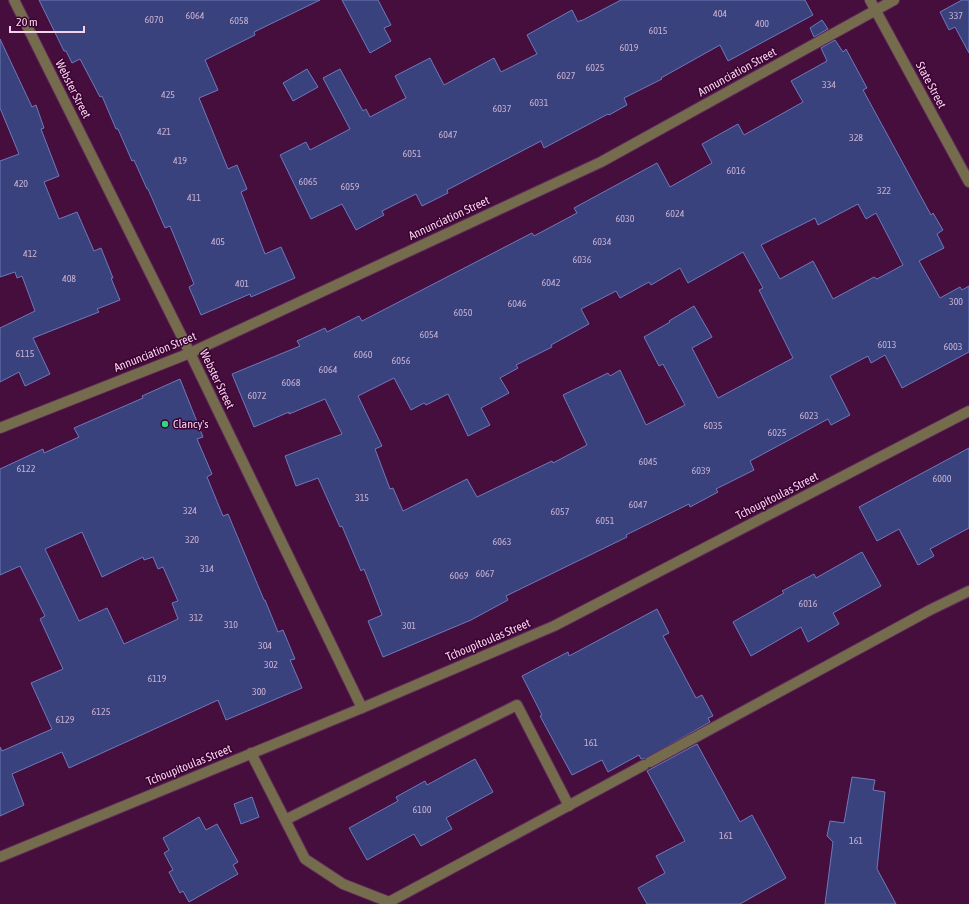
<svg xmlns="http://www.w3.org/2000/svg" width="969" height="904" viewBox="0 0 969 904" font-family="'Asap Condensed',sans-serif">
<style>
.building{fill:#3a427d;stroke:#6e79bc;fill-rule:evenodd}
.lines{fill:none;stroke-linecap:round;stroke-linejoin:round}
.minor-casing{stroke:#622d58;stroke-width:12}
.minor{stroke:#746c4d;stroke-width:10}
.poi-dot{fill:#2cd884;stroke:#3a0232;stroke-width:1.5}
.labels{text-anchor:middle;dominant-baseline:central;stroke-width:3;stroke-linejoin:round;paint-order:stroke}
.number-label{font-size:10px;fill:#c6aed0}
.street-label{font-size:12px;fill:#f5d2eb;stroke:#3a0232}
.poi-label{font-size:12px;fill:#f5d2eb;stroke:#3a0232;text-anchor:start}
</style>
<rect width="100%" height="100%" fill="#460e3c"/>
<path class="building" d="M 39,0 L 320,0 L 254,32 L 255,35 L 205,60 L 218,90 L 199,98 L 228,169 L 237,165 L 247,189 L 241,192 L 265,254 L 281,247 L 295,278 L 251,297 L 250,294 L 201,315 L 189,287 L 194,284 L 170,226 L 165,228 L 148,189 L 147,189 L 134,160 L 132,161 L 118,129 L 116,129 L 102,96 L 100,97 L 80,59 L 72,63 L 66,51 L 64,51 Z
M 342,0 L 378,0 L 391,25 L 384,28 L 391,41 L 370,53 Z
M 621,0 L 805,0 L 813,15 L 728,61 L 720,45 L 661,78 L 662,79 L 624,98 L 627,105 L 609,115 L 608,114 L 544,148 L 541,141 L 447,190 L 448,193 L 422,206 L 416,194 L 382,211 L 384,215 L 356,230 L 342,204 L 311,219 L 280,155 L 306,142 L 310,150 L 350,129 L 323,78 L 340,69 L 363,111 L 366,109 L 370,117 L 406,98 L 395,76 L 430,58 L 444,85 L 494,58 L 501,72 L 537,54 L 527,35 L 572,10 L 578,22 L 581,20 L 581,21 Z
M 962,0 L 969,0 L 969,53 L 955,27 L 949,30 L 940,12 Z
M 822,20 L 828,29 L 814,37 L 810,28 Z
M 0,39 L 32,107 L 36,105 L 44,128 L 41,129 L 59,176 L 44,182 L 59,219 L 77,212 L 94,251 L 101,248 L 113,278 L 111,278 L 120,300 L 97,309 L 99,312 L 33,338 L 50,374 L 25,386 L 19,372 L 0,382 L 0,328 L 35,311 L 22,276 L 17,278 L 15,272 L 0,277 L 0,161 L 19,154 L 0,108 Z
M 835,40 L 843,52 L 846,49 L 867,88 L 863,90 L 931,215 L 933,213 L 943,230 L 937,234 L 944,248 L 919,261 L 940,298 L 960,287 L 962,290 L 969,286 L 969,352 L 902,388 L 885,355 L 871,363 L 868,356 L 830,376 L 850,415 L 831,425 L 828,419 L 750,461 L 754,470 L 716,489 L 718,492 L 690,507 L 689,504 L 626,535 L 627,537 L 506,596 L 508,600 L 471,620 L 383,657 L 368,621 L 382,615 L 364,569 L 361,571 L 342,526 L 340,527 L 318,478 L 296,486 L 285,456 L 342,434 L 325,399 L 289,414 L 289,412 L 254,427 L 232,374 L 300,346 L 297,341 L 325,328 L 327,332 L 359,316 L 362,321 L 532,233 L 534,236 L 577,213 L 574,208 L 657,163 L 670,187 L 712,163 L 702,144 L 738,124 L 744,135 L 803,102 L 791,81 L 827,61 L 821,48 ZM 858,204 L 866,219 L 876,213 L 903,265 L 877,279 L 874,277 L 833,299 L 813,261 L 780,279 L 761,245 L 815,218 L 818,225 ZM 743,252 L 763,288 L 759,290 L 793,358 L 718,398 L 692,348 L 712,337 L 694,306 L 669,321 L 670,322 L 644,337 L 659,366 L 663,364 L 685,405 L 646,425 L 620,370 L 610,376 L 608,373 L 563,395 L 587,445 L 553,463 L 552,461 L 477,497 L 467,479 L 403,511 L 393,488 L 390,489 L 375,449 L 382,446 L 358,396 L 394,378 L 411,410 L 424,403 L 426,405 L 448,394 L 468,436 L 490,425 L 481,408 L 509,393 L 500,378 L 518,368 L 516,365 L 552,347 L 551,345 L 589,324 L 581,309 L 616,291 L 620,298 L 649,282 L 651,285 L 680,268 L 688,283 Z
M 307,69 L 318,87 L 293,101 L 283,83 Z
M 180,379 L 203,437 L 197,439 L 212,474 L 207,477 L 223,516 L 228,514 L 264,600 L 265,600 L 278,632 L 283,630 L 295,659 L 290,660 L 302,688 L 226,720 L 218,700 L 69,768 L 62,752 L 12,774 L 24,805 L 0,816 L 0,747 L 2,751 L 52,729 L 31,683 L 63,669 L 40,619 L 45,616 L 20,566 L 0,575 L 0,469 L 43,449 L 44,453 L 79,437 L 74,428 L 143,398 L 142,396 ZM 82,532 L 102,577 L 143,557 L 144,560 L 153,557 L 158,569 L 163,567 L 178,601 L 172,603 L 178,619 L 124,644 L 107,608 L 79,621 L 45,549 Z
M 969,448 L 969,528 L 930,549 L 934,556 L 918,565 L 899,529 L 877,541 L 859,507 Z
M 862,552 L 881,586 L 833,613 L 839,624 L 808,642 L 801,627 L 751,656 L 733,622 L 784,593 L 782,591 L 814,574 L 816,578 Z
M 657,609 L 669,633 L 663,636 L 696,698 L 702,695 L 713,716 L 708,718 L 710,722 L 645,759 L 641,759 L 639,755 L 608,772 L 602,760 L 572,775 L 540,716 L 542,715 L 522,676 L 568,652 L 569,656 Z
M 697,744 L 740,822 L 752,815 L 786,878 L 740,904 L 647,904 L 638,888 L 665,873 L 656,856 L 685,841 L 647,771 Z
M 475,759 L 493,792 L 446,818 L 452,829 L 421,846 L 414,834 L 367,860 L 349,828 L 398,801 L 396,797 L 425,781 L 427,785 Z
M 852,777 L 875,780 L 873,790 L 885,792 L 877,869 L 896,904 L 825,904 L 833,842 L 827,836 L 830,821 L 844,823 Z
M 252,797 L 259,817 L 241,824 L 234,804 Z
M 199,817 L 206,830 L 217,824 L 238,862 L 233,865 L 238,874 L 189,902 L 183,891 L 180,893 L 169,872 L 173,870 L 164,853 L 169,850 L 163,838 Z"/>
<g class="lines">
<defs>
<path id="minor" d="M 14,0 L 190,353 L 362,708
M 870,0 L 969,182
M 0,428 L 190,353 L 601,162 L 894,0
M 251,753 L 305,859 L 343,884 L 389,902 L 390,904
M 650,762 L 930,610 L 969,591
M 285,820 L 517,705 L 569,806
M 0,857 L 362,708 L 554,626 L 969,411
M 389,902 L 644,765"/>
</defs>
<use href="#minor" class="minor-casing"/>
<use href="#minor" class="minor"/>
</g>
<circle class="poi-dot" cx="165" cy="424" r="4"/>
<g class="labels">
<g class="number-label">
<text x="720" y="13">404</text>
<text x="195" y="15">6064</text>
<text x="956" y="15">337</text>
<text x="154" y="19">6070</text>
<text x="239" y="20">6058</text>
<text x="762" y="23">400</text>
<text x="658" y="30">6015</text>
<text x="629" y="47">6019</text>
<text x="595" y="67">6025</text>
<text x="566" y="75">6027</text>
<text x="829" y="84">334</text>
<text x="168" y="94">425</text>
<text x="539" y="102">6031</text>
<text x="502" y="108">6037</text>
<text x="164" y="131">421</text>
<text x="448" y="134">6047</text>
<text x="856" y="137">328</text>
<text x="412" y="153">6051</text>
<text x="180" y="160">419</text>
<text x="736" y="170">6016</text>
<text x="308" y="181">6065</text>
<text x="21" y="183">420</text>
<text x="350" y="186">6059</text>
<text x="884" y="190">322</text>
<text x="194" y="197">411</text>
<text x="675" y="213">6024</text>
<text x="625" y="218">6030</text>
<text x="218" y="241">405</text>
<text x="602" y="241">6034</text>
<text x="30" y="253">412</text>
<text x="582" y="259">6036</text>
<text x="69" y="278">408</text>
<text x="551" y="282">6042</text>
<text x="242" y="283">401</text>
<text x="956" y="301">300</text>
<text x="517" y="303">6046</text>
<text x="463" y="312">6050</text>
<text x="429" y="334">6054</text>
<text x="887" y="344">6013</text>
<text x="953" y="346">6003</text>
<text x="25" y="353">6115</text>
<text x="363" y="354">6060</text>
<text x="401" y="360">6056</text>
<text x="328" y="369">6064</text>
<text x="291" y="382">6068</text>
<text x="257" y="395">6072</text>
<text x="809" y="415">6023</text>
<text x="713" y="425">6035</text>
<text x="777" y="432">6025</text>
<text x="648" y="461">6045</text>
<text x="26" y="468">6122</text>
<text x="701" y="470">6039</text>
<text x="942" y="478">6000</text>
<text x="362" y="497">315</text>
<text x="638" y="504">6047</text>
<text x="190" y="510">324</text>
<text x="560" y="511">6057</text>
<text x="605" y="520">6051</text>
<text x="192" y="539">320</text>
<text x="502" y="541">6063</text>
<text x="207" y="568">314</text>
<text x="485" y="573">6067</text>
<text x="459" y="575">6069</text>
<text x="808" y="603">6016</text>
<text x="196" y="617">312</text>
<text x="231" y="624">310</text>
<text x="409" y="625">301</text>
<text x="265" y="645">304</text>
<text x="271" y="664">302</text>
<text x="157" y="678">6119</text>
<text x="259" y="691">300</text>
<text x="101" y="711">6125</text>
<text x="65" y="719">6129</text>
<text x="591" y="742">161</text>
<text x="422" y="809">6100</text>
<text x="726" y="835">161</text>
<text x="856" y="840">161</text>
</g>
<g class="street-label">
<text transform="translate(737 72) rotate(-29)">Annunciation Street</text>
<text transform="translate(931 85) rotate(62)">State Street</text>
<text transform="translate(73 89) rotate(63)">Webster Street</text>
<text transform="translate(449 218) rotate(-25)">Annunciation Street</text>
<text transform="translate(155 352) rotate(-22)">Annunciation Street</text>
<text transform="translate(217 379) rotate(64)">Webster Street</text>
<text transform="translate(777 496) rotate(-27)">Tchoupitoulas Street</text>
<text transform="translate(488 640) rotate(-23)">Tchoupitoulas Street</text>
<text transform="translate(189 765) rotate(-22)">Tchoupitoulas Street</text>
</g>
<g class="poi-label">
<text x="173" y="424">Clancy's</text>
</g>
</g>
<path d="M10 26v6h74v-6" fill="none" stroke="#f5d2eb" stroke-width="2"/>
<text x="16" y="26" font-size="12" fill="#f5d2eb" stroke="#3a0232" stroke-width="3" paint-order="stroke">20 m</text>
</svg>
